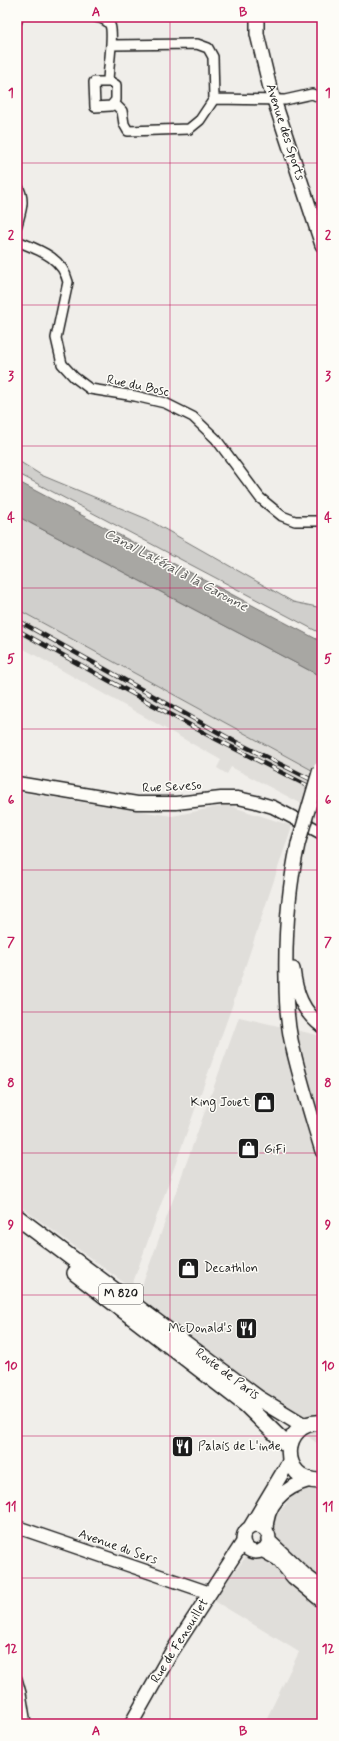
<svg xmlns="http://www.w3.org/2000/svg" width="339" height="1741" viewBox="0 0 339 1741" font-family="Mynerve,sans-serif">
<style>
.built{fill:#e0deda}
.green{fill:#d0cfcc;stroke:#767674}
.water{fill:#a8a7a3;stroke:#706f6d}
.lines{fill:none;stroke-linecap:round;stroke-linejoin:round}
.minor-casing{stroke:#1c1c1c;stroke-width:12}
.tertiary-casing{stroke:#1c1c1c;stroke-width:15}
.secondary-casing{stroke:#1c1c1c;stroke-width:16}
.primary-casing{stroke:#1c1c1c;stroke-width:18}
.minor{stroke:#fdfcf7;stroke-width:9}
.tertiary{stroke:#fdfcf7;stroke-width:12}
.secondary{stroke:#fdfcf7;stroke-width:13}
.primary{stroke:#fdfcf7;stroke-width:15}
.rail-casing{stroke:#1c1c1c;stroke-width:4.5}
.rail{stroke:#fdfcf7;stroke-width:3;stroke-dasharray:9;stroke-linecap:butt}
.secondary-bridge-casing{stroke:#1c1c1c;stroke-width:16;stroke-linecap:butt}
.secondary-bridge{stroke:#fdfcf7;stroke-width:13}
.grid{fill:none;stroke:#c2185b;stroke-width:1;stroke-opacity:0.55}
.labels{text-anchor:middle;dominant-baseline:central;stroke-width:3;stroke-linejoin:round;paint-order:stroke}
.shield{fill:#fdfcf7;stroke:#605f5e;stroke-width:1}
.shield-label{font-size:12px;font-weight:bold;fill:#1c1c1c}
.street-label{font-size:13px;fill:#1c1c1c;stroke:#fdfcf7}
.poi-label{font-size:13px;fill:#1c1c1c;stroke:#fdfcf7;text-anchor:start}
.water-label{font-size:14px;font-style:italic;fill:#5b5b59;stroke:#fdfcf7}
.neatline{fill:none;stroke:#c2185b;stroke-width:1.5}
.grid-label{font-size:13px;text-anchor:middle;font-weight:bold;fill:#c2185b}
</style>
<rect width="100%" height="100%" fill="#f0eeea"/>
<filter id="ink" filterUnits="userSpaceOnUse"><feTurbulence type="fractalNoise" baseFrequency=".025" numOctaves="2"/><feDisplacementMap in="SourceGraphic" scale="8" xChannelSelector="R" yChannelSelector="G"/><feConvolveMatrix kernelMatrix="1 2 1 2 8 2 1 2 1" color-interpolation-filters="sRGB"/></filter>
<g filter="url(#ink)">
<path class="built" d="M 17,609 L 313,771 L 304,805 L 231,767 L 227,774 L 217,768 L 221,760 L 17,645 Z
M 17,792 L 172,816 L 227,805 L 292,826 L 231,1009 L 131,1288 L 17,1204 Z
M 239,1017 L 322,1036 L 322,1447 L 135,1305 Z
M 298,1488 L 322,1489 L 322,1724 L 264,1724 L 299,1652 L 213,1600 Z"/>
<path class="green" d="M 17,460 L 41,475 L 147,519 L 293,602 L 322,608 L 322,634 L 17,473 Z
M 17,516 L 322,677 L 322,763 L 319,774 L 17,609 Z"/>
<path class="water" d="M 17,481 L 322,642 L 322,677 L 17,516 Z"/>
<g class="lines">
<defs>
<path id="minor" d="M 96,17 C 102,18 107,20 110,25 C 114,34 108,69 108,82
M 17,21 L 18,17
M 112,45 L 197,44 L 208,48 L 213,57 L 214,99 L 285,100 L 312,94 L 322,98
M 94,82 L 111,82 L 116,85 L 116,100 L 111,106 L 95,107 Z
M 114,103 L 122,111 L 124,124 L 128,131 L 189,129 L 200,120 L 214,99
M 17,185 C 26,200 21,210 17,225
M 17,241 C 39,250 62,257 68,282 L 56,338 L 62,364 L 74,377 L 90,389 L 135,396 L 165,403 L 193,417 L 216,439 L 260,498 L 282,516 L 295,521 L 322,521
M 17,1679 L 21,1693 L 26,1724"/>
<path id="tertiary" d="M 17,783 L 137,803 L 176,803 L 221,798 L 238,798 L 256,802 L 273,807 L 322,833
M 17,1527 L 210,1593"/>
<path id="secondary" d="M 257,17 L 257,34 L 270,88 L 322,245
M 298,844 C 288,890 285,932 286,979 C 286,999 287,1020 291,1040 C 299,1077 311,1114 322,1151
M 293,969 C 296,993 302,1011 322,1026
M243 1539a13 13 0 1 1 26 0a13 13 0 1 1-26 0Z
M 250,1527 L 290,1460
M 266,1531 C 266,1503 285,1487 310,1480
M 268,1540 L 306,1576 L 322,1588
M 262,1550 L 278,1559 L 293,1577 L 322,1601
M 131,1724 L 171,1653 L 243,1542"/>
<path id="primary" d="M 17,1217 L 258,1398 L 304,1426
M 75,1273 L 245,1404 L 289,1447
M 322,1423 C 280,1419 277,1483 322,1481"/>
</defs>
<use href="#minor" class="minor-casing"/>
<use href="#tertiary" class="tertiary-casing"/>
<use href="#secondary" class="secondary-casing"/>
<use href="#primary" class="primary-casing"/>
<use href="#minor" class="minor"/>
<use href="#tertiary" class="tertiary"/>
<use href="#secondary" class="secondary"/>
<use href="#primary" class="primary"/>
<defs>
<path id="rail" d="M 17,620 L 232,740 L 322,785
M 17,630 L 208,735 L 322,793"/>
</defs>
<use href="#rail" class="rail-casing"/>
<use href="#rail" class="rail"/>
<defs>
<path id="secondary-bridge" d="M 298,844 L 320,769"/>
</defs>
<use href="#secondary-bridge" class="secondary-bridge-casing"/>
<use href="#secondary-bridge" class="secondary-bridge"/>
</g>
</g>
<path class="grid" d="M 170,17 L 170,1724M 17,163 L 322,163M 17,305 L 322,305M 17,446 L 322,446M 17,588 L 322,588M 17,729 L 322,729M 17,870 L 322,870M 17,1012 L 322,1012M 17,1153 L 322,1153M 17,1295 L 322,1295M 17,1436 L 322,1436M 17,1578 L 322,1578"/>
<defs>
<symbol id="shop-square" viewBox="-11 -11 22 22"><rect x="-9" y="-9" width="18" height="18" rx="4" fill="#1c1c1c" stroke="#fdfcf7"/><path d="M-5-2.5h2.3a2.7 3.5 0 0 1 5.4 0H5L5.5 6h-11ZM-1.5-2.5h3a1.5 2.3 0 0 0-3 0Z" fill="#fff"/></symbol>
<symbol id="restaurant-square" viewBox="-11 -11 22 22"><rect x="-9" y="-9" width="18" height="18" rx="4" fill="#1c1c1c" stroke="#fdfcf7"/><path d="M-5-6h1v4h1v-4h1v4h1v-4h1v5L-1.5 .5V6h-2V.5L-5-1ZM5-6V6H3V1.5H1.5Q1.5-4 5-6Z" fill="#fff"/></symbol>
</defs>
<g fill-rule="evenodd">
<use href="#shop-square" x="252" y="1090" width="25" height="25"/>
<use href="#shop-square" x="236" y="1136" width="25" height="25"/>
<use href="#shop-square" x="176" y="1256" width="25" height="25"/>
<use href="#restaurant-square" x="234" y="1316" width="25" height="25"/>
<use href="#restaurant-square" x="170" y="1434" width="25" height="25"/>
</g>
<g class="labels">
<rect class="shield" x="99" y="1284" width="44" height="20" rx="3"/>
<g class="shield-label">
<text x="121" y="1294">M 820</text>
</g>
<g class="street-label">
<text transform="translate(285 132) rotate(72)">Avenue des Sports</text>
<text transform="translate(138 386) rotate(12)">Rue du Bosc</text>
<text transform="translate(172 787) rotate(-3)">Rue Seveso</text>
<text transform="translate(227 1374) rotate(37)">Route de Paris</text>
<text transform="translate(118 1547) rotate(19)">Avenue du Sers</text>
<text transform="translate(180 1641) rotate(-58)">Rue de Fenouillet</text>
</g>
<g class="poi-label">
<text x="250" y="1102" text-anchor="end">King Jouet</text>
<text x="264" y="1149">GiFi</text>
<text x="204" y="1268">Decathlon</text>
<text x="232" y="1328" text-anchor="end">McDonald's</text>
<text x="198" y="1446">Palais de L'inde</text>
</g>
<g class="water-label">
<text transform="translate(176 570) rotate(28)">Canal Latéral à la Garonne</text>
</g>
</g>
<rect width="339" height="1741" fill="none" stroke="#fdfcf7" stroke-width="44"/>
<rect x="22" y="22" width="295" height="1697" class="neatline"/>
<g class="grid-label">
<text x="96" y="16">A</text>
<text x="243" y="16">B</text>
<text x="11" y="97">1</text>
<text x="328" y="97">1</text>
<text x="11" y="239">2</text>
<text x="328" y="239">2</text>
<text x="11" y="380">3</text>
<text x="328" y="380">3</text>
<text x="11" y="522">4</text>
<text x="328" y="522">4</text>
<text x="11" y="663">5</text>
<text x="328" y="663">5</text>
<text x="11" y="804">6</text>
<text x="328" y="804">6</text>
<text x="11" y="946">7</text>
<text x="328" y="946">7</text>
<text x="11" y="1087">8</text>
<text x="328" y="1087">8</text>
<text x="11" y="1229">9</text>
<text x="328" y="1229">9</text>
<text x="11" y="1370">10</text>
<text x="328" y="1370">10</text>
<text x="11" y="1511">11</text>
<text x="328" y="1511">11</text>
<text x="11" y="1653">12</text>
<text x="328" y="1653">12</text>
<text x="96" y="1735">A</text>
<text x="243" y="1735">B</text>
</g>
</svg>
